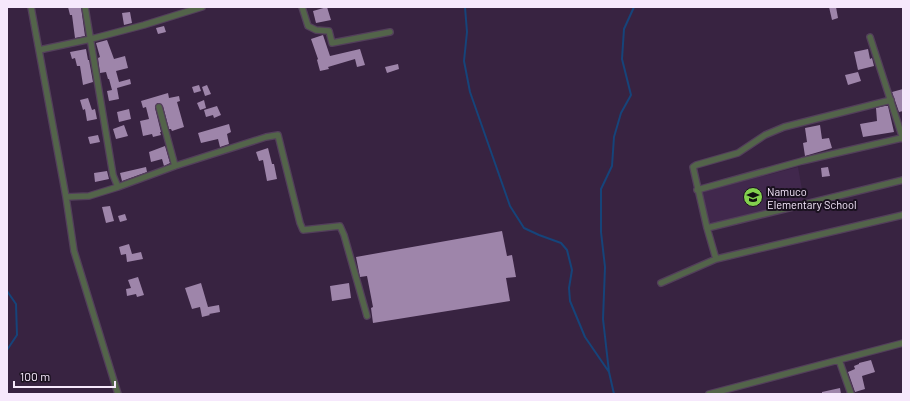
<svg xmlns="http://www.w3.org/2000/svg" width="910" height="401" viewBox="0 0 910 401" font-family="Barlow,sans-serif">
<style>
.built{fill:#41284d}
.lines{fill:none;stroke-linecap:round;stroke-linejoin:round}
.stream{stroke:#16447a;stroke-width:2}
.building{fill:#9e85aa}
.minor-casing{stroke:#533f5b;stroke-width:8}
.minor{stroke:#53644a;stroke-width:5.5}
.labels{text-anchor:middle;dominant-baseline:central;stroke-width:4;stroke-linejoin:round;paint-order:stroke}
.poi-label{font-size:11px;fill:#f6e8fc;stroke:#1a111f;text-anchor:start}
</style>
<rect width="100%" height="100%" fill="#382341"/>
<path class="built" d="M 798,167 L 804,201 L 710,225 L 702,192 Z"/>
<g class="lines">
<path class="stream" d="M 465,7 L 467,32 L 464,61 L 470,92 L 510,206 L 524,228 L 539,235 L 561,243 L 567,250 L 572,270 L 569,288 L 570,301 L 585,337 L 609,372
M 7,291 L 16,304 L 17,335 L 7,350
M 614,394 L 609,372 L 603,319 L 605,267 L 601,232 L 601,189 L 612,166 L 614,137 L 621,113 L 631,95 L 622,59 L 624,29 L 634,7"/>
</g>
<path class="building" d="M 68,7 L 81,7 L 85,36 L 75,38 L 72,15 L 70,15 Z
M 327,7 L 331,20 L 316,23 L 313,11 Z
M 829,7 L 836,7 L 838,18 L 832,20 Z
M 130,12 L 132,23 L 124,25 L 122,13 Z
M 164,26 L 166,32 L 158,34 L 156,28 Z
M 323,35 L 330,56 L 360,49 L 365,65 L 357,67 L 355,59 L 328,67 L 329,69 L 320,71 L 317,60 L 318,59 L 311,39 Z
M 107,40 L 114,59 L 125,56 L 128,68 L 116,71 L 119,82 L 130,79 L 131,84 L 117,88 L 119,99 L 109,101 L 107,91 L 112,90 L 109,79 L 108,79 L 106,72 L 100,73 L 98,58 L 100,57 L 96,43 Z
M 86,49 L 88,60 L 89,60 L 93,82 L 83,85 L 80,66 L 77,66 L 75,58 L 72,59 L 70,52 Z
M 868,49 L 870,59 L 872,58 L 874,66 L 858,70 L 854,52 Z
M 398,64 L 399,69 L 387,73 L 385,67 Z
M 858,72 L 861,81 L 848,85 L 845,75 Z
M 199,85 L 201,91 L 194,93 L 192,87 Z
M 207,85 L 211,94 L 205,96 L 202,87 Z
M 903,89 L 903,111 L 899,112 L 892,92 Z
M 168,93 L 169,98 L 179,96 L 180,101 L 177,102 L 184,127 L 172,131 L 171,129 L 169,129 L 163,106 L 158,103 L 156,104 L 155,108 L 161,132 L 160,132 L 161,135 L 153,137 L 152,134 L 143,136 L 140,121 L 149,119 L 146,107 L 143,108 L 141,101 Z
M 88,98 L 92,110 L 95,109 L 97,119 L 87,121 L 85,109 L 83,110 L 80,100 Z
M 204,100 L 206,108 L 200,110 L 197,103 Z
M 217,106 L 221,115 L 214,118 L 213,115 L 206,117 L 204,110 Z
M 885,106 L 888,106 L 894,132 L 863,137 L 860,124 L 877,121 L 876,108 Z
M 129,109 L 131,119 L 119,122 L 117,112 Z
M 229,124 L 231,132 L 227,134 L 229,144 L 220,147 L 218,139 L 201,143 L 198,133 Z
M 124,125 L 128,136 L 116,139 L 113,129 Z
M 820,125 L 822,139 L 829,138 L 832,148 L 805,156 L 803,143 L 807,142 L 805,128 Z
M 98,135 L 100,142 L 90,144 L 88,137 Z
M 165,146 L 170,163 L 164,166 L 162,159 L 151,162 L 149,152 Z
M 268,148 L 272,164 L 274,164 L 277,179 L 267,181 L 263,160 L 259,161 L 256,152 Z
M 146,167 L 147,172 L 122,181 L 120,173 Z
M 828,167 L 830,176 L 822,177 L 821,168 Z
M 107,171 L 109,179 L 95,182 L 94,173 Z
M 110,206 L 114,221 L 106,223 L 102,207 Z
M 125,214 L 127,220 L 120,222 L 118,216 Z
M 502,231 L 507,256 L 512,255 L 516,277 L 506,278 L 510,301 L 373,323 L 371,308 L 373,307 L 367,276 L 360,277 L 356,257 Z
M 129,244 L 132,254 L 141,252 L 143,259 L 127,262 L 126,254 L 121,255 L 119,247 Z
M 138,277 L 144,295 L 137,297 L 136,294 L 127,296 L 126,289 L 131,288 L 128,280 Z
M 201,283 L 208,307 L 219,305 L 220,312 L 209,314 L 210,315 L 202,317 L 200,307 L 192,309 L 185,288 Z
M 349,283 L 351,298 L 332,301 L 330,286 Z
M 871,360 L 875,372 L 862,376 L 865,389 L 855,392 L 848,372 L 855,369 L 854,366 L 859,364 L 859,363 Z
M 840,388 L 841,394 L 822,394 L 822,392 Z"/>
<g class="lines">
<defs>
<path id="minor" d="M 31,7 L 66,197 L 74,251 L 118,394
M 85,7 L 113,175 L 118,187 L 175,166 L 266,137 L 278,135 L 300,223 L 303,230 L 340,226 L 344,235 L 367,316
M 302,7 L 308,26 L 316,30 L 329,31 L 332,43 L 390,32
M 870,37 L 903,139
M 39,50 L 91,39 L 144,25 L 202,7
M 159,107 L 175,166
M 697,190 L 802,161 L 902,138
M 66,197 L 89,196 L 118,187
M 707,228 L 903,180
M 716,259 L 707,228 L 693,167 L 696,165 L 738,153 L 765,135 L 784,127 L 891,100
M 661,283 L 716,259 L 903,215
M 839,360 L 851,394
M 709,394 L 903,343"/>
</defs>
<use href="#minor" class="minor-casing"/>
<use href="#minor" class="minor"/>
</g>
<defs>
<symbol id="school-disc" viewBox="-11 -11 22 22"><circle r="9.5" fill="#83d04e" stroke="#1a111f"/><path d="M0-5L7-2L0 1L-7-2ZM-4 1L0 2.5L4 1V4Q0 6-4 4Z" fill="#111"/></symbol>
</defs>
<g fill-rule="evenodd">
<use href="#school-disc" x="742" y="186" width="22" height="22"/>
</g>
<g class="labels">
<g class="poi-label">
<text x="767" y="191">Namuco<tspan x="767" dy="13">Elementary School</tspan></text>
</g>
</g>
<rect width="910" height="401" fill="none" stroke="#f6e8fc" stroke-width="16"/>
<path d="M14 381v6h101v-6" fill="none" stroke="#f6e8fc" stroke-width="2"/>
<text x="20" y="381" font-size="12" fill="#f6e8fc" stroke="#1a111f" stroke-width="3" paint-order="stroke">100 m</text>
</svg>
